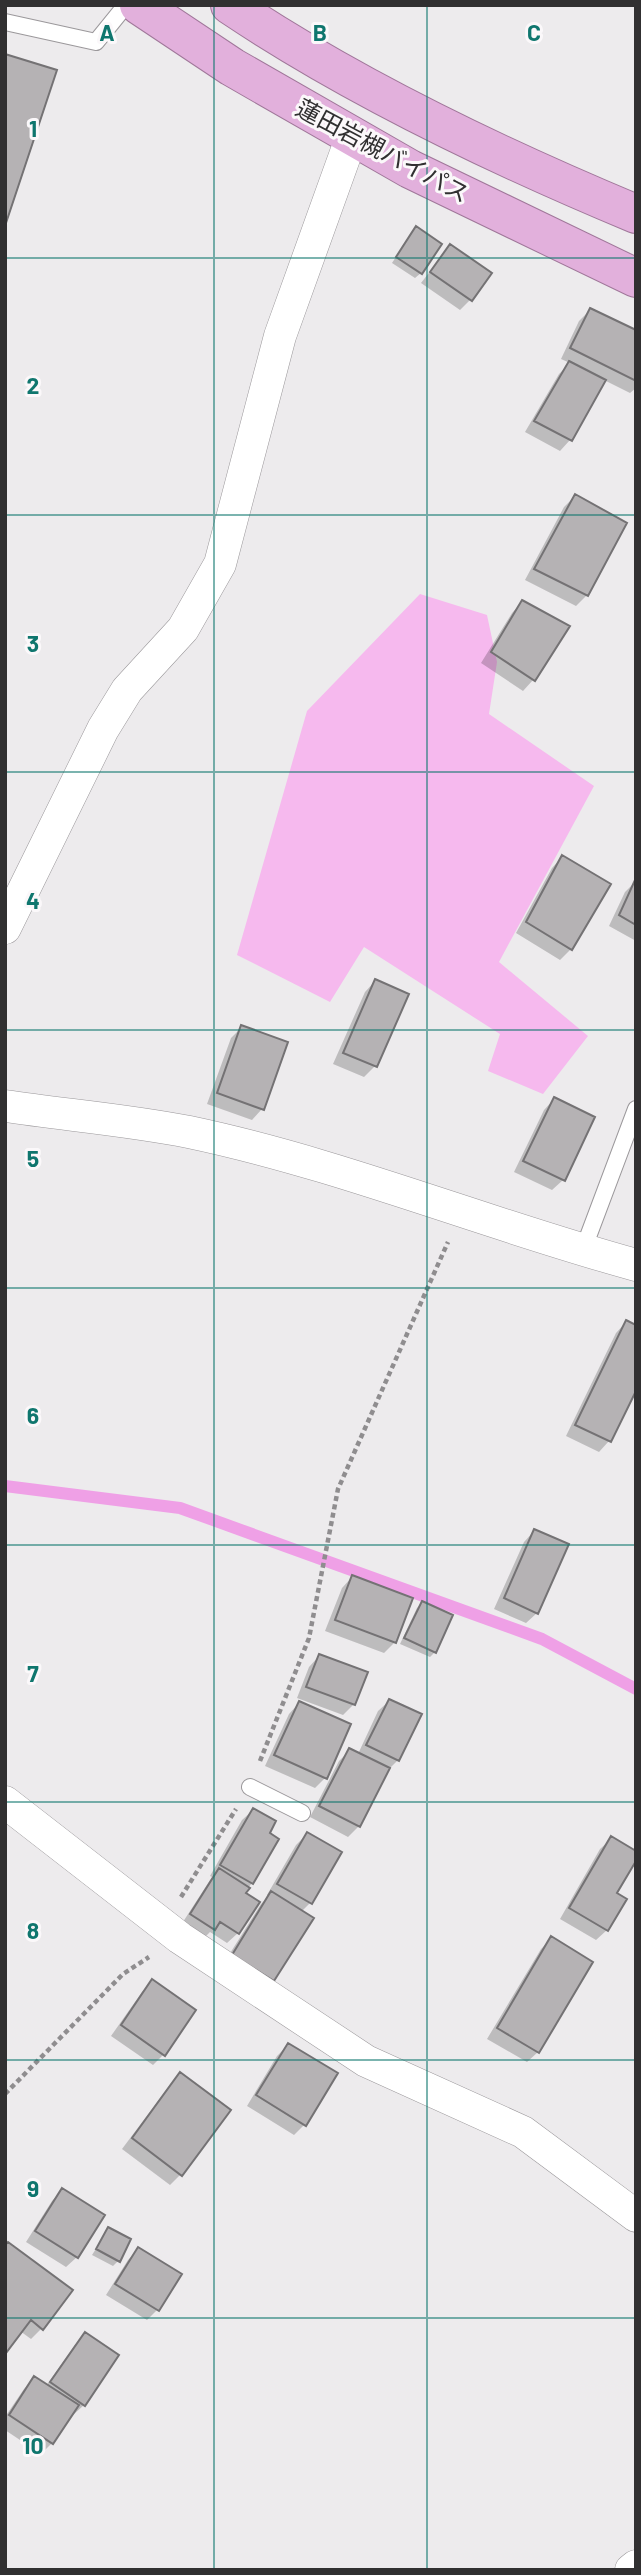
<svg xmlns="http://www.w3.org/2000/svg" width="641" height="2575" viewBox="0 0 641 2575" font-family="Barlow,'Noto Sans JP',sans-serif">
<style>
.green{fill:#f6b9ee}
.shadow{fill:#0003}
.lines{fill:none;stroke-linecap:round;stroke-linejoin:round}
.stream{stroke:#efa0e6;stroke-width:12}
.building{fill:#b5b2b4;stroke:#747274;stroke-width:2}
.service-casing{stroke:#9b989b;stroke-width:18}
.minor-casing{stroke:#9b989b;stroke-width:33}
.trunk-casing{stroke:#a0779a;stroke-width:40}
.path{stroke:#8f8d8f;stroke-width:4.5;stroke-dasharray:5 3.5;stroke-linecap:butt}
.service{stroke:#fff;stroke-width:16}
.minor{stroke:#fff;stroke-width:32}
.trunk{stroke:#e2b0dc;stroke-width:38}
.grid{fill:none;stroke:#0f766e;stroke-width:2;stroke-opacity:0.55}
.labels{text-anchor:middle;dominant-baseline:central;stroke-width:6;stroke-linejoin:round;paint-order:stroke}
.street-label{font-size:24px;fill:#313031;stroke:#fbf8fa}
.grid-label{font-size:23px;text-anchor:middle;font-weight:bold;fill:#0f766e;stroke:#fbf8fa;stroke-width:6;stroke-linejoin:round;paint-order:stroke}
</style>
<rect width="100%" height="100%" fill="#edebed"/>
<path class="green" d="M 420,594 L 487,615 L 497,662 L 489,714 L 594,786 L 499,962 L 588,1036 L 543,1094 L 488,1071 L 500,1034 L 364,947 L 330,1002 L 237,955 L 307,711 Z"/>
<path class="shadow" d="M 411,234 L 421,273 L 415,278 L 392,263 Z
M 450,246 L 470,300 L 460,310 L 421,283 Z
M 590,310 L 636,332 L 636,388 L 630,393 L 604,380 L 570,440 L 560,451 L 525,432 L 559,374 L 570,363 L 561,359 L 579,321 Z
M 575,496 L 625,524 L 587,595 L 576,606 L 525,580 L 564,507 Z
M 522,602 L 567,627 L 533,680 L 523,691 L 481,663 L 512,613 Z
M 562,857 L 571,949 L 560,960 L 516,933 L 552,868 Z
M 635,882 L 636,882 L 636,941 L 609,926 L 625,892 Z
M 375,981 L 407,995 L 375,1066 L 364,1077 L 333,1064 L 365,992 Z
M 242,1027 L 262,1109 L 252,1120 L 207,1104 L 231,1038 Z
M 554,1099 L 563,1180 L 552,1190 L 514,1172 L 544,1110 Z
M 626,1322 L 636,1387 L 609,1441 L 599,1452 L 566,1436 L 616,1333 Z
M 534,1531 L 537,1613 L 526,1623 L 494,1609 L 524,1542 Z
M 352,1577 L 395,1642 L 384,1653 L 325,1631 L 342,1588 Z
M 422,1603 L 435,1652 L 430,1657 L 400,1644 L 417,1608 Z
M 319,1656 L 354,1704 L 343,1715 L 297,1698 L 309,1667 Z
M 389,1701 L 398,1760 L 387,1771 L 359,1826 L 348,1837 L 310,1817 L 339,1761 L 350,1750 L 358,1754 L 378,1711 Z
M 299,1703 L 325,1778 L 315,1788 L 265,1766 L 289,1714 Z
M 253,1810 L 252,1883 L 244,1893 L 238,1933 L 227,1943 L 210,1932 L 203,1939 L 181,1925 L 212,1877 L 210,1876 L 242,1820 Z
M 307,1834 L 339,1853 L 310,1903 L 301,1912 L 273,1980 L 262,1991 L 222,1966 L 261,1904 L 269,1896 L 267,1895 L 296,1845 Z
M 611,1839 L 615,1894 L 607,1930 L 596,1940 L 560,1919 L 600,1849 Z
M 551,1939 L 538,2052 L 527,2062 L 487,2039 L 541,1949 Z
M 153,1982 L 194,2011 L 163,2055 L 153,2065 L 111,2036 L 142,1992 Z
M 288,2045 L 305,2124 L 294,2135 L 247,2106 L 277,2056 Z
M 181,2075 L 181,2174 L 170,2185 L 122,2149 L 170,2085 Z
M 62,2190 L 77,2257 L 66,2267 L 26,2242 L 52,2201 Z
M 108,2230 L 118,2261 L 113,2266 L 92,2255 Z
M 5,2247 L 41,2329 L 31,2339 L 20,2331 L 5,2351 Z
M 138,2249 L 157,2310 L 147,2320 L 106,2295 L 128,2260 Z
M 86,2334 L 84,2405 L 73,2415 L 71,2414 L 52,2443 L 41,2454 L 5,2430 L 5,2417 L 24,2389 L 34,2378 L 46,2386 L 75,2345 Z"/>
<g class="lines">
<path class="stream" d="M 5,1486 L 180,1508 L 542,1639 L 636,1689"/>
</g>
<path class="building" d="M 5,54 L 57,70 L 5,226 Z
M 416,226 L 442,244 L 422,274 L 396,257 Z
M 450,244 L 492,273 L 472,301 L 430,272 Z
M 590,308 L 636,330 L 636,381 L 570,348 Z
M 569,361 L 606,380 L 572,441 L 534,421 Z
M 575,494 L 627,523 L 588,596 L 534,569 Z
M 522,600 L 570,626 L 535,681 L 491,652 Z
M 562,855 L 611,884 L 572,950 L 526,922 Z
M 635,880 L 636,880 L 636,925 L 619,915 Z
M 375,979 L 409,994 L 377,1067 L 343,1053 Z
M 241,1025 L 288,1042 L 264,1110 L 217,1093 Z
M 554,1097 L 595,1117 L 565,1181 L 523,1161 Z
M 626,1320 L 636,1325 L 636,1391 L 611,1442 L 575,1425 Z
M 534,1529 L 569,1544 L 538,1614 L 504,1598 Z
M 352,1575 L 413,1598 L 396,1643 L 335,1620 Z
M 422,1601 L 453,1615 L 436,1653 L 404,1638 Z
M 319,1654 L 368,1672 L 355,1705 L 306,1687 Z
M 389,1699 L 422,1714 L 399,1761 L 366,1745 Z
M 299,1701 L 351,1724 L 327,1779 L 274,1755 Z
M 349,1748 L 390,1768 L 360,1827 L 319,1806 Z
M 253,1808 L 276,1821 L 270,1833 L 279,1839 L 253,1884 L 220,1865 Z
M 307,1832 L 342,1852 L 312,1904 L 277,1884 Z
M 611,1836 L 636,1851 L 636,1861 L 617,1893 L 627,1899 L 608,1931 L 569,1908 Z
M 219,1868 L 250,1888 L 246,1893 L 260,1902 L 239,1934 L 220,1922 L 215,1930 L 190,1914 Z
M 271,1891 L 314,1918 L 274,1981 L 232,1955 Z
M 551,1936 L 593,1962 L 539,2053 L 497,2028 Z
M 152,1979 L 196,2010 L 165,2056 L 121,2025 Z
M 288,2043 L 338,2073 L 306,2126 L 256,2095 Z
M 180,2072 L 231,2110 L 182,2176 L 132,2138 Z
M 62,2188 L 105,2215 L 78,2258 L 35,2231 Z
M 108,2227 L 131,2239 L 120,2262 L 96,2249 Z
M 8,2242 L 73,2290 L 43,2330 L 31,2320 L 6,2353 L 5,2245 Z
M 138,2247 L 182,2274 L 159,2311 L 115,2284 Z
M 85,2332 L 119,2355 L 85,2406 L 50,2382 Z
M 34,2376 L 79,2405 L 53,2444 L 9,2415 Z"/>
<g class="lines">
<defs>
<path id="service" d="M 5,22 L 96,42 L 126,5
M 583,1250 L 636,1109
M 250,1787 L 302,1813"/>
<path id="minor" d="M 5,928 L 103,729 L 127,690 L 183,629 L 220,564 L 280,336 L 352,136
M 5,1106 C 66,1115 129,1120 189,1132 C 341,1164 486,1224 636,1265
M 5,1802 L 180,1938 L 366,2061 L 523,2132 L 636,2216
M 631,2570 L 636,2566"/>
<path id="trunk" d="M 139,5 L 232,67 L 410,169 L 636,278
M 230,5 C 354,88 499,157 636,214"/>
</defs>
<use href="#service" class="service-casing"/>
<use href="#minor" class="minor-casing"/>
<use href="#trunk" class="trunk-casing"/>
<path class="path" d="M 260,1761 L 309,1638 L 338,1489 L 448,1242
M 181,1897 L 236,1809
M 5,2094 L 123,1974 L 149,1957"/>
<use href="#service" class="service"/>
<use href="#minor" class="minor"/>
<use href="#trunk" class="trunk"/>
</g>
<path class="grid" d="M 214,5 L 214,2570M 427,5 L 427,2570M 5,258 L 636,258M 5,515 L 636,515M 5,772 L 636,772M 5,1030 L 636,1030M 5,1288 L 636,1288M 5,1545 L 636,1545M 5,1802 L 636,1802M 5,2060 L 636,2060M 5,2318 L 636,2318"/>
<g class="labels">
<g class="street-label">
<text transform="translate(383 150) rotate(28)">蓮田岩槻バイパス</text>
</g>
</g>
<g class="grid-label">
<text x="107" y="41">A</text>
<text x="320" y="41">B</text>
<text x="534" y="41">C</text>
<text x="33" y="137">1</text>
<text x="33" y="394">2</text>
<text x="33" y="652">3</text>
<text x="33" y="909">4</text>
<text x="33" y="1167">5</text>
<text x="33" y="1424">6</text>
<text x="33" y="1682">7</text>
<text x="33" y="1939">8</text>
<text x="33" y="2197">9</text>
<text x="33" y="2454">10</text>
</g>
<rect width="641" height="2575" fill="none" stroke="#313031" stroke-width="14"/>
</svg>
